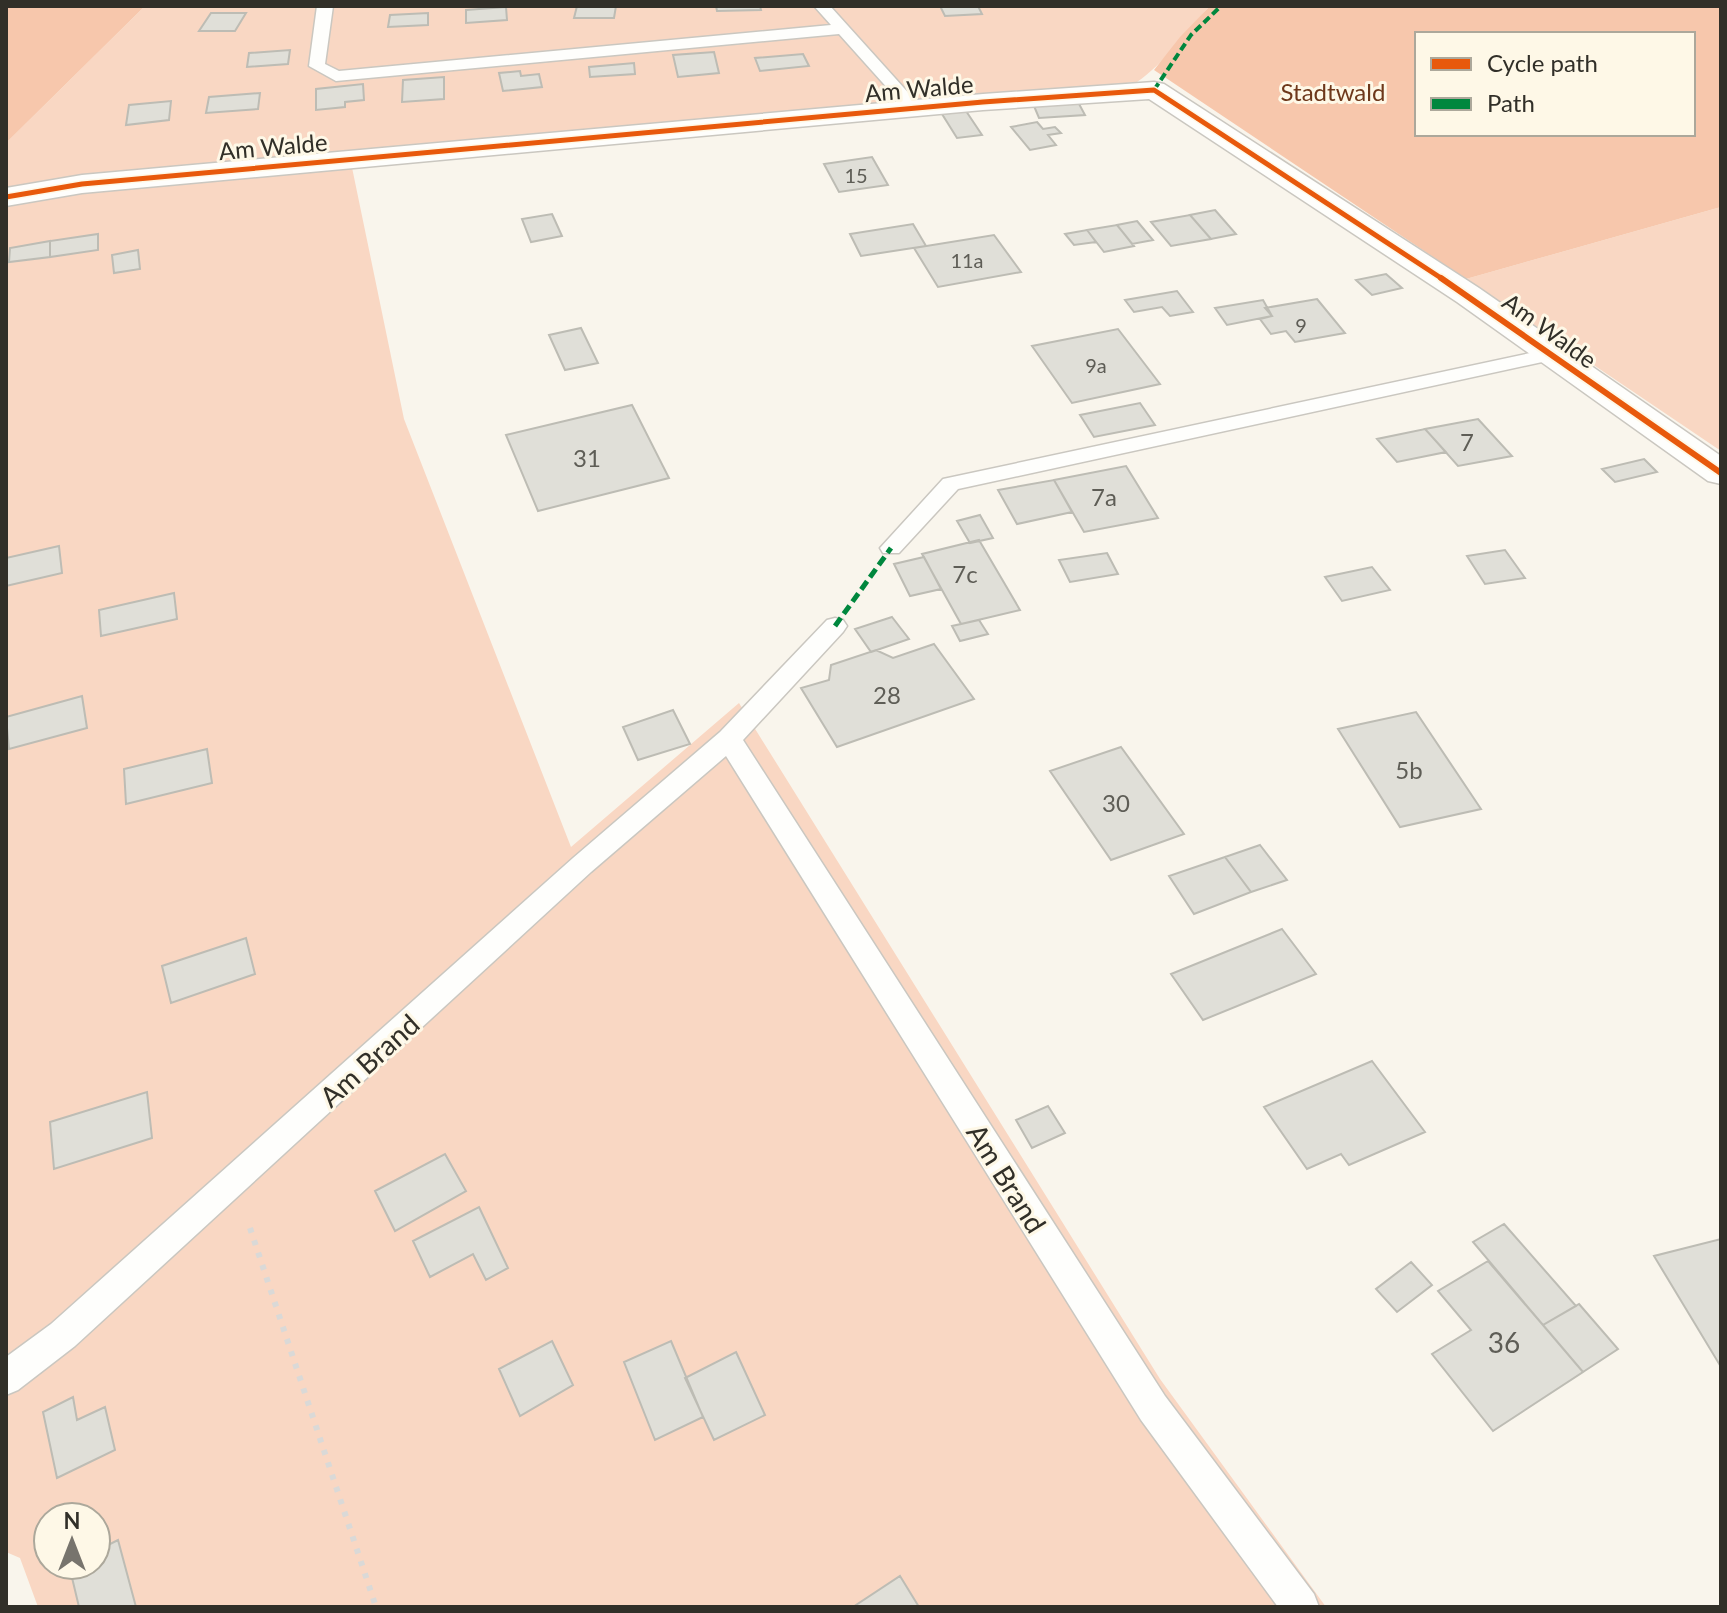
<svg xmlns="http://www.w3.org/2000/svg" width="1727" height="1613" viewBox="0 0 1727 1613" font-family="Lato,sans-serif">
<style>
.green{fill:#f9d7c3;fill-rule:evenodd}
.forest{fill:#f7c7ac;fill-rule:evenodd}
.building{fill:#e0dfd8;stroke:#bdbcb4;stroke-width:2}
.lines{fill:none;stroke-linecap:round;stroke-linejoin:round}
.service-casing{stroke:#cac7c0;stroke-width:3}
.minor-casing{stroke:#cac7c0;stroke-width:3}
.path{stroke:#dad9d7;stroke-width:6;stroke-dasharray:5 8;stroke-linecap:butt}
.service{fill:#fefefc;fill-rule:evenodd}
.minor{fill:#fefefc;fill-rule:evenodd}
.quiet-far1{stroke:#00873e;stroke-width:4;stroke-dasharray:8 4;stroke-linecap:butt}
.quiet{stroke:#00873e;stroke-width:5;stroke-dasharray:10 5;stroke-linecap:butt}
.cycleway-far1-casing{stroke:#fef8e7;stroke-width:8}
.cycleway-casing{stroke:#fef8e7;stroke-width:10}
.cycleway-far1{stroke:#e8590c;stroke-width:5}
.cycleway{stroke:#e8590c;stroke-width:6}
.labels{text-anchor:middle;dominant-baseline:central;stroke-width:6;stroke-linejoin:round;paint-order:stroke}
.far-number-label{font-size:20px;fill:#5e5d56}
.far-street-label{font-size:24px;fill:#312f28;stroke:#fef8e7}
.far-park-label{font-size:24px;fill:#6e381b;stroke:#fef8e7}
.number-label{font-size:24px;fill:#5e5d56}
.street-label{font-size:28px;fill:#312f28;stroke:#fef8e7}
.near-number-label{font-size:28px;fill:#5e5d56}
</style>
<rect width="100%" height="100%" fill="#f9f5ec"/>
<path class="green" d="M 145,6 L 1210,6 C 1187,30 1164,64 1137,82 L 349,153 L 404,419 L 571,847 L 739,703 L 1160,1379 L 1326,1607 L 38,1607 L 20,1558 L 6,1552 L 6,143 ZM 48,1517 L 96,1517 L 96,1565 L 48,1565 Z
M 1721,207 L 1721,451 L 1466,279 Z"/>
<path class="forest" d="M 6,6 L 145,6 L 6,143 Z
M 1210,6 L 1721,6 L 1721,207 L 1466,279 L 1154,70 L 1180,37 ZM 1417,34 L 1693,34 L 1693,134 L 1417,134 Z"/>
<path class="building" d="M 577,6 L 616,6 L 614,18 L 574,18 Z
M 716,6 L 760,6 L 761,10 L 717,11 Z
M 940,6 L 978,6 L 982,14 L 945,16 Z
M 506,7 L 507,20 L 466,23 L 466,10 Z
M 211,13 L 246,13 L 235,31 L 199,31 Z
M 428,13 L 428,25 L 388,27 L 390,15 Z
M 290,50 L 288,64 L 247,67 L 249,53 Z
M 714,52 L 719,73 L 678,77 L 673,55 Z
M 803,54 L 809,66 L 760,71 L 755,58 Z
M 634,63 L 635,74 L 590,77 L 589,67 Z
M 520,71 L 521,76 L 539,74 L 542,87 L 503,91 L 499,73 Z
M 444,77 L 444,99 L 402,102 L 403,80 Z
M 363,84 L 364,100 L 345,102 L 345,107 L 316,110 L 316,89 Z
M 260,93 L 258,109 L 206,113 L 209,97 Z
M 171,101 L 169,120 L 126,125 L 129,105 Z
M 1078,102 L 1085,115 L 1039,118 L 1034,106 Z
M 966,111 L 982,135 L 957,138 L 942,114 Z
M 1037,122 L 1043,129 L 1055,127 L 1061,133 L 1048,135 L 1056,145 L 1030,150 L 1011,127 Z
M 872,157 L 888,185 L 839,192 L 824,164 Z
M 1215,210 L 1236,234 L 1211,239 L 1190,215 Z
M 552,214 L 562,236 L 531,242 L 522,219 Z
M 1190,215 L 1211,239 L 1171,246 L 1151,222 Z
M 1137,221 L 1153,240 L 1132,244 L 1117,225 Z
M 913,224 L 926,246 L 861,256 L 850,234 Z
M 1117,225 L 1134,246 L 1104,252 L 1087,230 Z
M 1087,230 L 1096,242 L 1074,245 L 1065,234 Z
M 98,234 L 98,250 L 50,257 L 50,241 Z
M 994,235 L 1021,272 L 938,287 L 914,248 Z
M 50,241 L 50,257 L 9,262 L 10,248 Z
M 138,250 L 140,269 L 114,273 L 112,255 Z
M 1386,274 L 1402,288 L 1372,295 L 1356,280 Z
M 1177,291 L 1193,312 L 1170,316 L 1162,307 L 1134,312 L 1125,300 Z
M 1317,299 L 1345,333 L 1295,342 L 1286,331 L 1271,334 L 1260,319 L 1272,316 L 1265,308 Z
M 1263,300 L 1272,316 L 1227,325 L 1215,308 Z
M 581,328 L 598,363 L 565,370 L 549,335 Z
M 1118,329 L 1160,384 L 1072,403 L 1032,346 Z
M 1140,403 L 1155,425 L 1094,437 L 1080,415 Z
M 632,405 L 669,478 L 538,511 L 506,435 Z
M 1478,419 L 1512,456 L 1458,466 L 1425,429 Z
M 1425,429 L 1446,452 L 1397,462 L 1377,439 Z
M 1644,459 L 1657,472 L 1615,482 L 1602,469 Z
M 1126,466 L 1158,518 L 1084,532 L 1054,480 Z
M 1054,480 L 1072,512 L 1017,524 L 998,490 Z
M 980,515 L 993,538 L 970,543 L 957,521 Z
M 979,540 L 1020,610 L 961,624 L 922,554 Z
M 59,546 L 62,573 L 6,586 L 6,558 Z
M 1505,550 L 1525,578 L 1485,584 L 1467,556 Z
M 1107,553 L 1118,574 L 1070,582 L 1059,560 Z
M 924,557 L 941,589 L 910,596 L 894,564 Z
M 1372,567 L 1390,590 L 1342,601 L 1325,577 Z
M 174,593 L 177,619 L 101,636 L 99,610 Z
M 892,617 L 909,639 L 871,652 L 855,629 Z
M 979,620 L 988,634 L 960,641 L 952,626 Z
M 934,644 L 974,699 L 837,747 L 801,688 L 829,680 L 831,665 L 876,650 L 893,658 Z
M 82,696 L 87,728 L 9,749 L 6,717 Z
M 673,710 L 690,744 L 638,760 L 623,727 Z
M 1416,712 L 1481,809 L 1400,827 L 1338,729 Z
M 1121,747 L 1184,834 L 1111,860 L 1050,771 Z
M 207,749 L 212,783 L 126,804 L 124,769 Z
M 1260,845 L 1287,880 L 1251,892 L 1225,857 Z
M 1225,857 L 1251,892 L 1194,914 L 1169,876 Z
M 1282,929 L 1316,974 L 1203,1020 L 1171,974 Z
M 246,938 L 255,974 L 171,1003 L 162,966 Z
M 1372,1061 L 1425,1132 L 1349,1165 L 1341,1154 L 1307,1169 L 1264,1107 Z
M 147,1092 L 152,1138 L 54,1169 L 50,1122 Z
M 1048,1106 L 1065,1133 L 1032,1148 L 1016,1120 Z
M 445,1154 L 466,1191 L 395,1231 L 375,1191 Z
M 479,1207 L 508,1268 L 486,1280 L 473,1254 L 430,1277 L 413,1241 Z
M 1504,1224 L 1576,1306 L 1543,1325 L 1473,1242 Z
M 1721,1239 L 1721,1367 L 1654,1256 Z
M 1488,1261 L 1583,1372 L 1493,1431 L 1432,1354 L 1471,1330 L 1438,1291 Z
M 1411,1262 L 1432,1285 L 1397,1312 L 1376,1289 Z
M 1579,1304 L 1618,1349 L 1583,1372 L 1543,1325 Z
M 552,1341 L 573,1385 L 520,1416 L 499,1369 Z
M 671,1341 L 703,1417 L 655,1440 L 624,1362 Z
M 736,1352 L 765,1415 L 714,1440 L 685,1378 Z
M 73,1397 L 77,1420 L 105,1407 L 115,1450 L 57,1478 L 43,1412 Z
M 118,1540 L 136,1607 L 79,1607 L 69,1565 L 96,1565 L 96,1551 Z
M 900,1576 L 919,1607 L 853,1607 Z"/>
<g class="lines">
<defs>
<path id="service" d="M 317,6 L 333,6 L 325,64 L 339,71 L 831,25 L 814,6 L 830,6 L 922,108 L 920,111 L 908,111 L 839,34 L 336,81 L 309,66 Z
M 1549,349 L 1559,355 L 1556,359 L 958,489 L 899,553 L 883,553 L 880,548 L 943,479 Z
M 835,618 L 843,620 L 847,626 L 843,632 L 743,740 L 1165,1396 L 1314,1594 L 1319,1607 L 1278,1607 L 1141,1420 L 726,756 L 591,872 L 75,1346 L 18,1390 L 6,1395 L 6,1357 L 51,1324 L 573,858 L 720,732 L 827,620 Z"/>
<path id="minor" d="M 1154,82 L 1164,84 L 1479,288 L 1721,456 L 1721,484 L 1708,481 L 1457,302 L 1149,99 L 983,110 L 82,193 L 6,206 L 6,188 L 82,175 L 983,94 Z"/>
</defs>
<use href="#service" class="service-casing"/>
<use href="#minor" class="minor-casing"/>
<path class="path" d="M 250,1228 L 376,1607"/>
<use href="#service" class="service"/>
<use href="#minor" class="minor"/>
<path class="quiet-far1" d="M 1154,90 L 1191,35 L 1221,6"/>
<path class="quiet" d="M 835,626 L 891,548"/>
<defs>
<path id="cycleway-far1" d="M 6,197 L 82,184 L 983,102 L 1154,90 L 1444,280"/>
<path id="cycleway" d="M 1441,278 L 1721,473"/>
</defs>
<use href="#cycleway-far1" class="cycleway-far1-casing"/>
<use href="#cycleway" class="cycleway-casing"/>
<use href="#cycleway-far1" class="cycleway-far1"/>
<use href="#cycleway" class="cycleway"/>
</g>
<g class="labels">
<g class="far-number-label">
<text x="856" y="175">15</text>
<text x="967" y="260">11a</text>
<text x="1301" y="325">9</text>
<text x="1096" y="365">9a</text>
</g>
<g class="far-street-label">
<text transform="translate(919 88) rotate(-5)">Am Walde</text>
<text transform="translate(273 146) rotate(-5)">Am Walde</text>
<text transform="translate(1550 330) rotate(36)">Am Walde</text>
</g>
<g class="far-park-label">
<text x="1333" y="91">Stadtwald</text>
</g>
<g class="number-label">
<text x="1467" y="441">7</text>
<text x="587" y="457">31</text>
<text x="1104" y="496">7a</text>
<text x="965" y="573">7c</text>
<text x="887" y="694">28</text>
<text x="1409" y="769">5b</text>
<text x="1116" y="802">30</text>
</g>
<g class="street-label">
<text transform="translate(369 1060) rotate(-42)">Am Brand</text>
<text transform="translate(1007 1178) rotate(58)">Am Brand</text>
</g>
<g class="near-number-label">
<text x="1504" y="1342">36</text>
</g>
</g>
<rect width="1727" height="1613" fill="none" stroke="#312f28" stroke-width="16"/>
<rect x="1415" y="32" width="280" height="104" fill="#fef8e7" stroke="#aca89b" stroke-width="2"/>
<rect x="1431" y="58" width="40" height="12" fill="#e8590c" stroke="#aca89b" stroke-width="2"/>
<text x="1487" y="72" font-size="24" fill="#312f28">Cycle path</text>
<rect x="1431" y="98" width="40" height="12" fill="#00873e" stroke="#aca89b" stroke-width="2"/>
<text x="1487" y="112" font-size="24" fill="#312f28">Path</text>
<g transform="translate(72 1541)"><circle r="38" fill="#fef8e7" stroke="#aca89b" stroke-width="2"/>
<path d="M0-6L14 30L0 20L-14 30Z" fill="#77746d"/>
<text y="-12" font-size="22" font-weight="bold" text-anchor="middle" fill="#312f28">N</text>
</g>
</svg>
